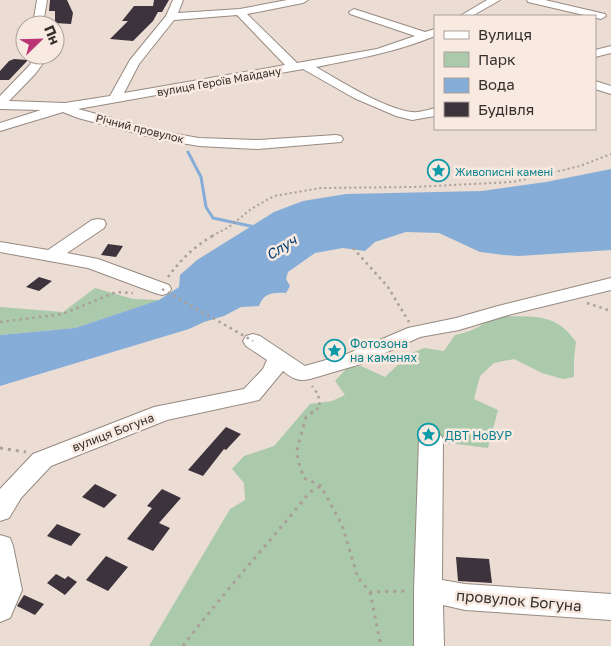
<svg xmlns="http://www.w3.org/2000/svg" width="611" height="646" viewBox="0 0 611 646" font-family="'Golos Text',sans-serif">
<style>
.green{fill:#aacaab}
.water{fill:#85add8}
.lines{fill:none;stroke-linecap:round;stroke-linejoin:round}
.stream{stroke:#85add8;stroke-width:3}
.building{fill:#3d333c}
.minor-casing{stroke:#968a81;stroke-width:2}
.path-far2{stroke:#aa9f98;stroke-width:2;stroke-dasharray:2 3;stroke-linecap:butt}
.path-far1{stroke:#aa9f98;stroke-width:2.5;stroke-dasharray:2.5 4;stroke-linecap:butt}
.path{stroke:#aa9f98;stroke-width:3;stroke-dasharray:3 5;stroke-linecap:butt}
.minor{fill:#fff;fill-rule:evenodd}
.path-bridge{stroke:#aa9f98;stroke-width:2.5;stroke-dasharray:2.5 4;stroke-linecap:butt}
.labels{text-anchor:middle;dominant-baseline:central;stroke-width:5;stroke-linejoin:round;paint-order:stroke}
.far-street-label{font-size:11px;fill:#35302c;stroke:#f8eae1}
.far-culture-label{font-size:11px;fill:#0d838f;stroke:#f8eae1;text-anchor:start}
.culture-label{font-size:12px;fill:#0d838f;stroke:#f8eae1;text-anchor:start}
.street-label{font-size:12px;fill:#35302c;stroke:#f8eae1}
.water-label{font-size:14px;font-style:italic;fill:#014075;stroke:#f8eae1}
.near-street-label{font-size:15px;fill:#35302c;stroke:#f8eae1}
</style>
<rect width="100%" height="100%" fill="#ebddd4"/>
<path class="green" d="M 95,288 L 133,299 L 160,300 L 75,328 L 0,335 L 0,307 L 63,312 Z
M 500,316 C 533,317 556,312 576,342 L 574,358 L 574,377 L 563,379 L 542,373 L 514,359 L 494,363 L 480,376 L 474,399 L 498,410 L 488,448 L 456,444 L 422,443 L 429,646 L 149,646 L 230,509 L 245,500 L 244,483 L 232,469 L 244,456 L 274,446 L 310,404 L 332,401 L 345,395 L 335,381 L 347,368 L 361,366 L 385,377 L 409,354 L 424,348 L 444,351 L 455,335 C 477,331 482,323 500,316 Z"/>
<path class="water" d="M 611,169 L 611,250 L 519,256 L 504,255 L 480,252 L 439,233 L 406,232 L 375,242 L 365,251 L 343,248 L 315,253 L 288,272 L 286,279 L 290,286 L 286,293 C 274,292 263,293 259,306 L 241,307 L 224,316 L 204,322 L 189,329 L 0,386 L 0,335 L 75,328 L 159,300 L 179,287 L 180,275 L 197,260 L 274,212 L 303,201 L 346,194 L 482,191 L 546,182 Z"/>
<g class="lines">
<path class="stream" d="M 188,152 L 201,177 L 206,207 L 213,218 L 255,227"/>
</g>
<path class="building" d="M 50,0 L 67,0 L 73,13 L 71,24 L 55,23 L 55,11 L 49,11 Z
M 154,0 L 169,0 L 162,12 L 158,12 L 153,21 L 133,41 L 110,39 L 128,21 L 122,21 L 134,6 L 153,6 Z
M 14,59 L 28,60 L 9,80 L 0,80 L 0,71 L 9,61 Z
M 108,244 L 123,246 L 116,257 L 101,255 Z
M 39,277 L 52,281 L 39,291 L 26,287 Z
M 226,427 L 241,434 L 226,450 L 224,449 L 203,476 L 188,470 Z
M 95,484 L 117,495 L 104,508 L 82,497 Z
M 162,489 L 181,498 L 159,523 L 170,528 L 153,551 L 127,539 L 152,508 L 147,506 Z
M 57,524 L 81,534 L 71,546 L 47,536 Z
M 106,556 L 128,567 L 108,591 L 86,580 Z
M 456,557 L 489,559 L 492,583 L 458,581 Z
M 56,574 L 65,579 L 68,576 L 77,582 L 65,595 L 47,583 Z
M 24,595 L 44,604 L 35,615 L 17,606 Z"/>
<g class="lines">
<defs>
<path id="minor" d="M 37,0 L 47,0 L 44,18 L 46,25 L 36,25 L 34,18 Z
M 173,0 L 183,0 L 178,13 L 240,9 L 287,0 L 308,0 L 303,3 L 247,14 L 297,63 L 377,49 L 415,36 L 350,14 L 349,12 L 354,9 L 425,32 L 435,29 L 435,36 C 396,52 357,59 316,67 C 340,81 385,109 412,112 C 419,113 427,110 435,108 L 435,116 L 412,120 L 396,116 L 354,98 L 303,69 L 78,109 L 164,132 L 199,138 L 258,140 L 336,135 L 341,136 L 343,139 L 341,142 L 258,149 L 199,146 L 158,139 L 78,118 L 63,112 L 0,131 L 0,123 L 41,110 L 0,109 L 0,96 L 28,67 L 37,55 L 49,55 L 36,73 L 9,101 L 65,103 L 110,96 L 130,60 L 166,16 ZM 237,15 L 285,65 L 124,93 L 139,64 L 174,20 Z
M 487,0 L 500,0 L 472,16 L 460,16 Z
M 527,0 L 545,0 L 605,14 L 606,16 L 601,19 L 528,2 Z
M 611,46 L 611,53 L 595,57 L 595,50 Z
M 595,81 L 611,86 L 611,94 L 595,89 Z
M 98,219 L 104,220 L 106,224 L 104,228 L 67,253 L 98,259 L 169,285 L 171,289 L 169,293 L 162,295 L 155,293 L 88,268 L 0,252 L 0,242 L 48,250 L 92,220 Z
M 611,278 L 611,290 L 512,314 L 459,330 L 420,337 L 361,364 L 310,379 C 298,382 292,378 283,371 L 259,400 L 167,420 L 51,466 L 21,498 L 9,518 L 0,521 L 0,489 L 33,454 L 154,407 L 244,389 L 263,369 L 267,360 L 246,346 L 243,341 L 246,336 L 253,334 L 260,336 L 305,366 L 347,354 L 408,328 L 456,318 L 498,306 Z
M 431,430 L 439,433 L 443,439 L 442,580 L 465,584 L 611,594 L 611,620 L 465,610 L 443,605 L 444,646 L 414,646 L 414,590 L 419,439 L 423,433 Z
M 0,535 L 10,538 L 13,546 L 22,590 L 10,618 L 0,622 Z"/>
</defs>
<use href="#minor" class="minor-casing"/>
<path class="path-far2" d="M 212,236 L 229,227 L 251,209 L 274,196 L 321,188 L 412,187 L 513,182 L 580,166 L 611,154"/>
<path class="path-far1" d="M 353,248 L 388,287 L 409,322
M 168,277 C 181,259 195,246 214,235
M 587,303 L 611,311
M 0,322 L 63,314 L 116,292 L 133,293
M 311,413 L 320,407 L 318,394 L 312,386"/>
<path class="path" d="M 313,412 L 306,417 L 297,450 L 298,461 L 304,478 L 321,486 L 342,525 L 358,578 L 370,592 L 409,591
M 0,448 L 26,452
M 370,592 L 381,646
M 183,646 C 223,593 268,544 310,492 L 321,486"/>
<use href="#minor" class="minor"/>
<path class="path-bridge" d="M 162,289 L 253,341"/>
</g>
<defs>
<symbol id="sight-ring" viewBox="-11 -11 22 22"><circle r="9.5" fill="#f8eae1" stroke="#0f9aa8" stroke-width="1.5"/><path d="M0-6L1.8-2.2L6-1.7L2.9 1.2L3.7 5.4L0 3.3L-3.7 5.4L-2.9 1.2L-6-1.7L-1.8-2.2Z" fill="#0f9aa8"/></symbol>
</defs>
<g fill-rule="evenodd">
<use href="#sight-ring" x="426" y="158" width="25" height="25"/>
<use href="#sight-ring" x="322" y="338" width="25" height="25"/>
<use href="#sight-ring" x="416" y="422" width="25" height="25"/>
</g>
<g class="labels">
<g class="far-street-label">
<text transform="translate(219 81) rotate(-10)">вулиця Героїв Майдану</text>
<text transform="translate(140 128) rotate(14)">Річний провулок</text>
</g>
<g class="far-culture-label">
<text x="455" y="171">Живописні камені</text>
</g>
<g class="culture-label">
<text x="350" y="343">Фотозона<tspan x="350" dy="14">на каменях</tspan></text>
<text x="445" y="435">ДВТ НоВУР</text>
</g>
<g class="street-label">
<text transform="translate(113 432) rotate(-21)">вулиця Богуна</text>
</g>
<g class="water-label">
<text transform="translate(281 247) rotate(-32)">Случ</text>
</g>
<g class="near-street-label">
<text transform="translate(519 600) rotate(5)">провулок Богуна</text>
</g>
</g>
<rect x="434" y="15" width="162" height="115" fill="#f8eae1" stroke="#aaa099"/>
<rect x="444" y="31" width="25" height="8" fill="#ffffff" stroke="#aaa099"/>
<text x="478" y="40" font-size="15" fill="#35302c">Вулиця</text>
<rect x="444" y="52" width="25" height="15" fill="#aacaab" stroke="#aaa099"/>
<text x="478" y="65" font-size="15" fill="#35302c">Парк</text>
<rect x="444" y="78" width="25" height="15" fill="#85add8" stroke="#aaa099"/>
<text x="478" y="90" font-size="15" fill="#35302c">Вода</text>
<rect x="444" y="102" width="25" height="15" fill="#3d333c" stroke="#aaa099"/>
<text x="478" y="115" font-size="15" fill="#35302c">Будівля</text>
<g transform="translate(40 40) rotate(67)"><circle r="24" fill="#f8eae1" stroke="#aaa099"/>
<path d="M0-4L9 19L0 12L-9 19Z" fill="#ba3476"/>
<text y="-8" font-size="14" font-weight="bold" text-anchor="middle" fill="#35302c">Пн</text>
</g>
</svg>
